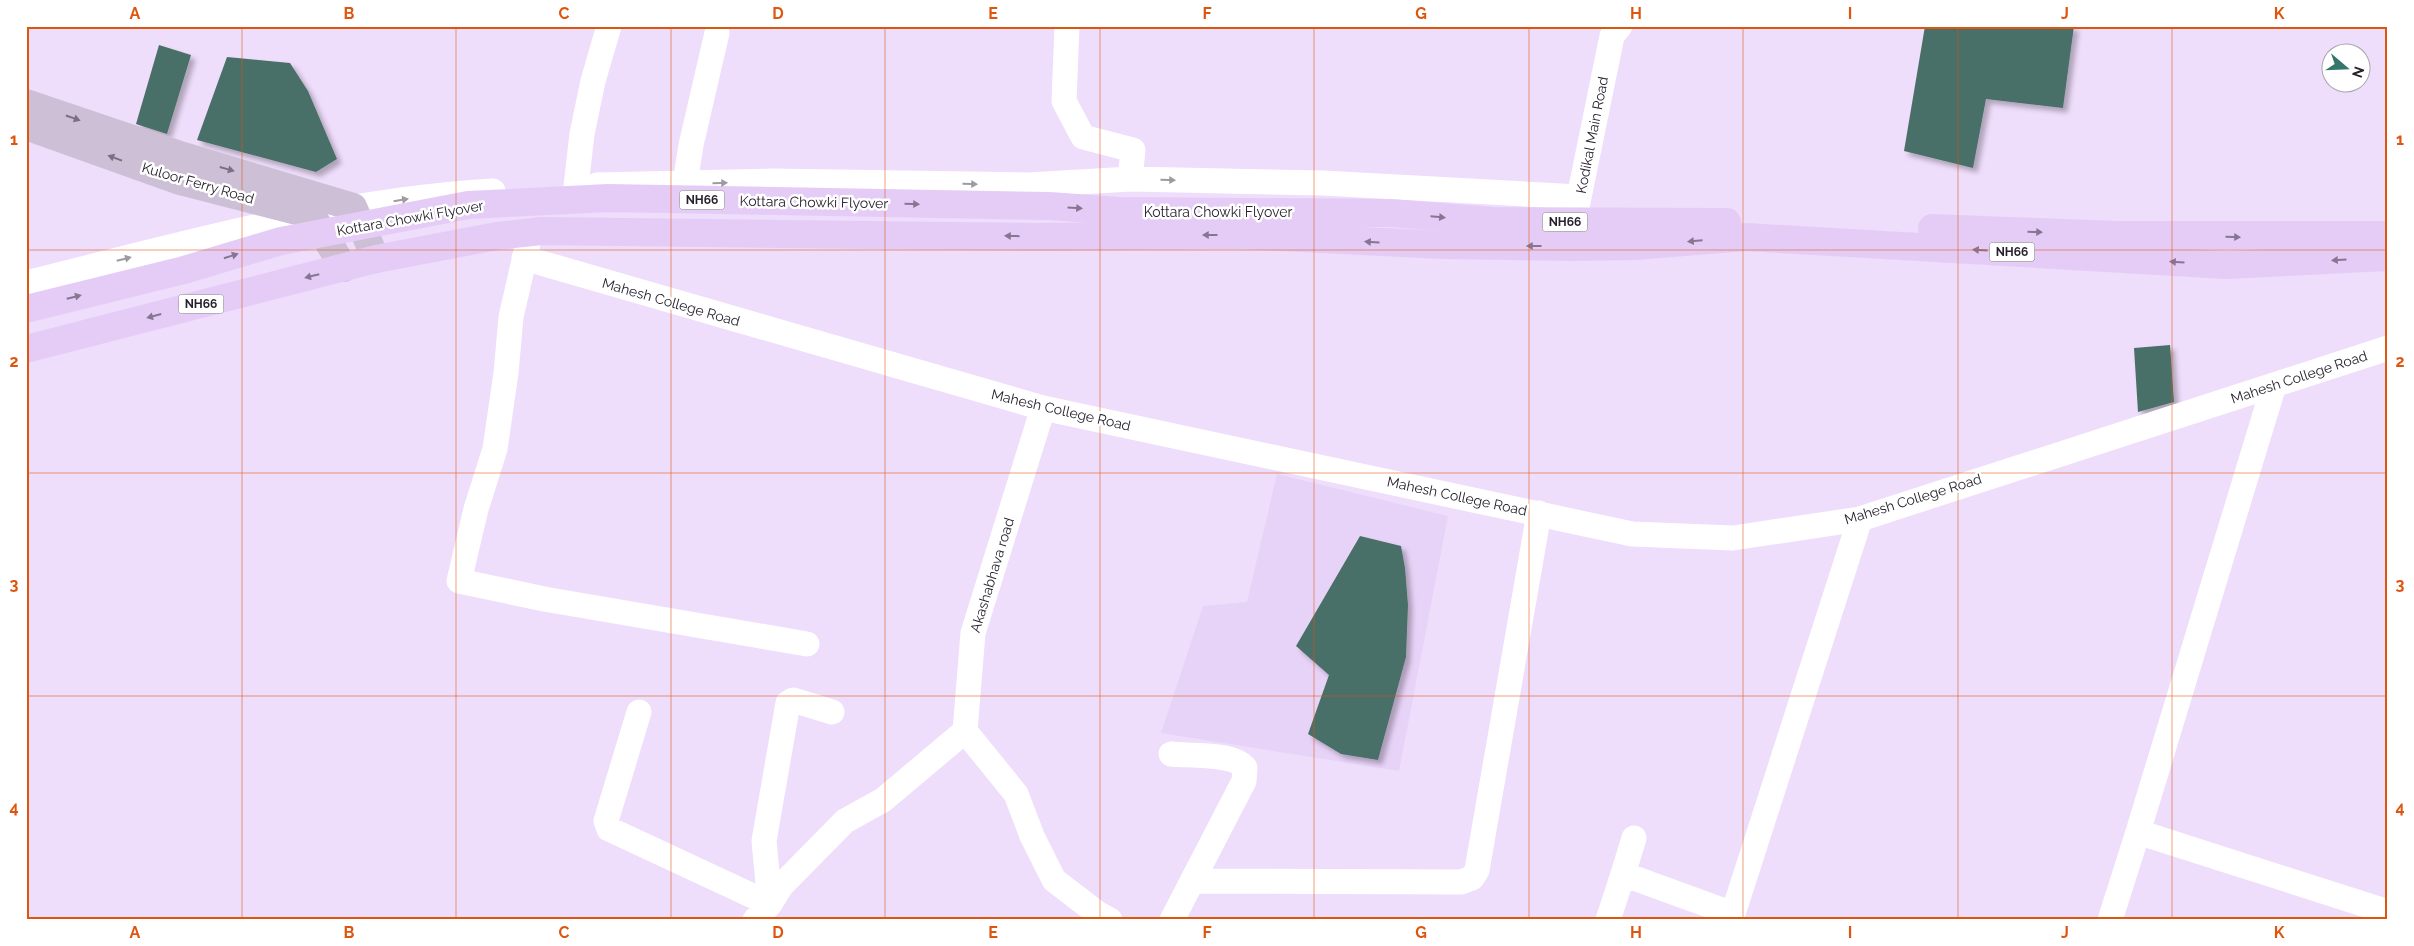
<svg xmlns="http://www.w3.org/2000/svg" width="2414" height="946" viewBox="0 0 2414 946" font-family="Raleway,sans-serif">
<style>
.built{fill:#e8d3f8}
.building{fill:#4a6f67;filter:url(#shadow)}
.lines{fill:none;stroke-linecap:round;stroke-linejoin:round}
.minor{stroke:#fff;stroke-width:25}
.major{stroke:#ccbfd6;stroke-width:28}
.highway{stroke:#e5ccf7;stroke-width:28}
.oneway{fill:#7a7081}
.oneway2{fill:#9e9ba0}
.oneway3{fill:#867692}
.grid{fill:none;stroke:#de560e;stroke-width:1;stroke-opacity:0.55}
.labels{text-anchor:middle;dominant-baseline:central;stroke-width:5;stroke-linejoin:round;paint-order:stroke}
.shield{fill:#fff;stroke:#68646b;stroke-width:1}
.shield-label{font-size:12px;font-weight:bold;fill:#27212c}
.street-label{font-size:14px;fill:#27212c;stroke:#fff}
.neatline{fill:none;stroke:#de560e;stroke-width:2}
.grid-label{font-size:16px;text-anchor:middle;font-weight:bold;fill:#de560e}
</style>
<defs>
<filter id="shadow"><feDropShadow dx="4.5" dy="4.5" stdDeviation="2.5" flood-color="#0004"/></filter>
</defs>
<rect width="100%" height="100%" fill="#eeddfb"/>
<path class="built" d="M 1277,474 L 1448,516 L 1399,771 L 1161,733 L 1203,606 L 1247,602 Z"/>
<path class="building" d="M 1925,26 L 2074,26 L 2063,108 L 1986,99 L 1973,168 L 1904,151 Z
M 159,45 L 191,55 L 167,134 L 136,124 Z
M 227,57 L 290,63 L 308,91 L 337,159 L 316,172 L 197,140 Z
M 2170,345 L 2174,402 L 2138,412 L 2134,348 Z
M 1360,536 L 1401,546 L 1405,568 L 1408,605 L 1406,657 L 1378,760 L 1341,754 L 1308,734 L 1329,675 L 1296,646 Z"/>
<g class="lines">
<path class="minor" d="M 1067,26 L 1064,101 L 1083,137 L 1133,150 L 1130,179
M 685,183 L 691,145 L 717,33
M 597,185 L 774,181 L 1029,185 L 1130,179 L 1323,183 L 1579,197
M 576,186 L 582,134 L 593,81 L 609,26
M 1576,212 L 1612,36 L 1620,26
M 528,243 L 511,317 L 506,373 L 495,449 L 476,509 L 459,581 L 544,599 L 807,644
M 524,258 L 1043,408 L 1632,534 L 1733,538 L 1860,519 L 2388,348
M 26,283 C 180,245 334,200 493,191
M 639,712 L 606,821 L 609,829 L 770,904
M 965,731 L 1016,794 L 1032,836 L 1054,880 L 1097,913 L 1110,920
M 1171,754 C 1190,756 1234,753 1245,768 L 1244,781 L 1172,920
M 2138,832 L 2388,912
M 1634,838 L 1623,874 L 1733,914
M 1192,881 L 1461,882 L 1472,878 L 1477,870 L 1539,513
M 770,904 L 764,841 L 788,703 L 793,700 L 832,712
M 755,920 L 770,904 L 781,886 L 845,821 L 883,800 L 965,731 L 973,633 L 1043,408
M 1608,920 L 1623,874
M 1731,920 L 1860,519
M 2110,920 L 2138,832 L 2274,385"/>
<path class="major" d="M 26,103 L 183,156 L 353,207 L 376,259
M 26,126 L 180,181 L 312,215 L 344,268"/>
<path class="highway" d="M 1932,228 L 2115,235 L 2388,235
M 26,309 L 184,270 L 281,241 L 468,205 L 608,198 L 1049,206 L 1119,211 L 1390,213 L 1493,221 L 1727,222
M 26,349 L 376,259 L 497,236 L 542,231 L 1039,237 L 1238,235 L 1444,245 L 1576,247 L 1635,246 L 1746,237 L 2226,265 L 2388,257"/>
</g>
<defs><path id="oneway-solid" d="M-6-.8H1V-3.2L6.5 0L1 3.2V.8H-6Z" transform="scale(1.25)"/></defs>
<g class="oneway">
<use href="#oneway-solid" transform="translate(73 118) rotate(19)"/>
<use href="#oneway-solid" transform="translate(115 158) rotate(-160)"/>
<use href="#oneway-solid" transform="translate(227 169) rotate(16)"/>
</g>
<g class="oneway2">
<use href="#oneway-solid" transform="translate(1168 180) rotate(1)"/>
<use href="#oneway-solid" transform="translate(720 183) rotate(-1)"/>
<use href="#oneway-solid" transform="translate(970 184) rotate(1)"/>
<use href="#oneway-solid" transform="translate(401 200) rotate(-9)"/>
<use href="#oneway-solid" transform="translate(124 259) rotate(-14)"/>
</g>
<g class="oneway3">
<use href="#oneway-solid" transform="translate(912 204) rotate(1)"/>
<use href="#oneway-solid" transform="translate(1075 208) rotate(4)"/>
<use href="#oneway-solid" transform="translate(1438 217) rotate(5)"/>
<use href="#oneway-solid" transform="translate(2035 232) rotate(2)"/>
<use href="#oneway-solid" transform="translate(1210 235) rotate(180)"/>
<use href="#oneway-solid" transform="translate(1012 236) rotate(-179)"/>
<use href="#oneway-solid" transform="translate(2233 237) rotate(1)"/>
<use href="#oneway-solid" transform="translate(1695 241) rotate(175)"/>
<use href="#oneway-solid" transform="translate(1372 242) rotate(-177)"/>
<use href="#oneway-solid" transform="translate(1534 246) rotate(-180)"/>
<use href="#oneway-solid" transform="translate(1980 250) rotate(-176)"/>
<use href="#oneway-solid" transform="translate(231 256) rotate(-17)"/>
<use href="#oneway-solid" transform="translate(2339 260) rotate(177)"/>
<use href="#oneway-solid" transform="translate(2177 262) rotate(-177)"/>
<use href="#oneway-solid" transform="translate(312 276) rotate(166)"/>
<use href="#oneway-solid" transform="translate(74 297) rotate(-14)"/>
<use href="#oneway-solid" transform="translate(154 316) rotate(165)"/>
</g>
<path class="grid" d="M 242,26 L 242,920M 456,26 L 456,920M 671,26 L 671,920M 885,26 L 885,920M 1100,26 L 1100,920M 1314,26 L 1314,920M 1529,26 L 1529,920M 1743,26 L 1743,920M 1958,26 L 1958,920M 2172,26 L 2172,920M 26,250 L 2388,250M 26,473 L 2388,473M 26,696 L 2388,696"/>
<g class="labels">
<g class="shield">
<rect x="679.5" y="190.5" width="45" height="19" rx="4"/>
<rect x="1542.5" y="212.5" width="45" height="19" rx="4"/>
<rect x="1989.5" y="242.5" width="45" height="19" rx="4"/>
<rect x="178.5" y="294.5" width="45" height="19" rx="4"/>
</g>
<g class="shield-label">
<text x="702" y="200">NH66</text>
<text x="1565" y="222">NH66</text>
<text x="2012" y="252">NH66</text>
<text x="201" y="304">NH66</text>
</g>
<g class="street-label">
<text transform="translate(1592 135) rotate(-79)">Kodikal Main Road</text>
<text transform="translate(198 183) rotate(16)">Kuloor Ferry Road</text>
<text transform="translate(814 202) rotate(1)">Kottara Chowki Flyover</text>
<text x="1218" y="212">Kottara Chowki Flyover</text>
<text transform="translate(410 218) rotate(-10)">Kottara Chowki Flyover</text>
<text transform="translate(671 302) rotate(16)">Mahesh College Road</text>
<text transform="translate(2299 377) rotate(-18)">Mahesh College Road</text>
<text transform="translate(1061 410) rotate(13)">Mahesh College Road</text>
<text transform="translate(1457 496) rotate(12)">Mahesh College Road</text>
<text transform="translate(1913 499) rotate(-17)">Mahesh College Road</text>
<text transform="translate(992 575) rotate(-73)">Akashabhava road</text>
</g>
</g>
<rect width="2414" height="946" fill="none" stroke="#ffffff" stroke-width="55"/>
<g transform="translate(2346 68) rotate(109)"><circle r="24" fill="#ffffff" stroke="#a9a6ab"/>
<path d="M0-4L9 19L0 12L-9 19Z" fill="#33776a"/>
<text y="-8" font-size="14" font-weight="bold" text-anchor="middle" fill="#27212c">N</text>
</g>
<rect x="28" y="28" width="2358" height="890" class="neatline"/>
<g class="grid-label">
<text x="135" y="19">A</text>
<text x="349" y="19">B</text>
<text x="564" y="19">C</text>
<text x="778" y="19">D</text>
<text x="993" y="19">E</text>
<text x="1207" y="19">F</text>
<text x="1421" y="19">G</text>
<text x="1636" y="19">H</text>
<text x="1850" y="19">I</text>
<text x="2065" y="19">J</text>
<text x="2279" y="19">K</text>
<text x="14" y="145">1</text>
<text x="2400" y="145">1</text>
<text x="14" y="367">2</text>
<text x="2400" y="367">2</text>
<text x="14" y="590">3</text>
<text x="2400" y="590">3</text>
<text x="14" y="813">4</text>
<text x="2400" y="813">4</text>
<text x="135" y="938">A</text>
<text x="349" y="938">B</text>
<text x="564" y="938">C</text>
<text x="778" y="938">D</text>
<text x="993" y="938">E</text>
<text x="1207" y="938">F</text>
<text x="1421" y="938">G</text>
<text x="1636" y="938">H</text>
<text x="1850" y="938">I</text>
<text x="2065" y="938">J</text>
<text x="2279" y="938">K</text>
</g>
</svg>
